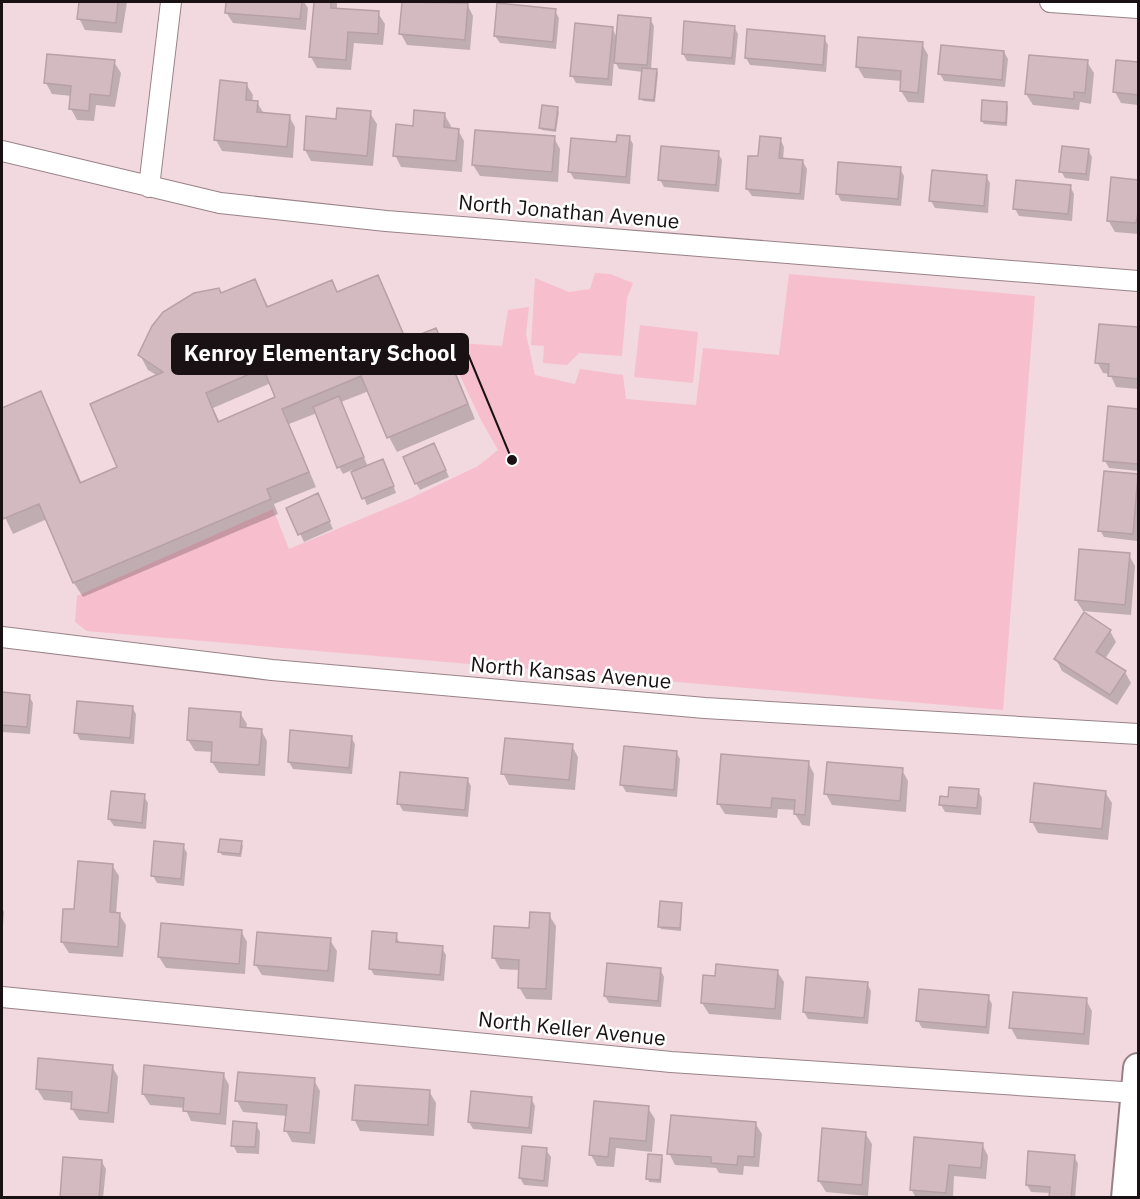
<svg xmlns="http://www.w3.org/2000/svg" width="1140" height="1199" viewBox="0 0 1140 1199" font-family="'IBM Plex Sans',sans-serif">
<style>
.green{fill:#f7bece}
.shadow{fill:#0003;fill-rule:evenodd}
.building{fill:#d2bac0;stroke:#b7a0a6;stroke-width:1.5;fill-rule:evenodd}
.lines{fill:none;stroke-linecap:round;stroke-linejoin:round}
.street-casing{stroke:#988288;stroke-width:22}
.secondary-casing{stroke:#988288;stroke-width:32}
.street{stroke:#fff;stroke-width:20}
.secondary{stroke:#fff;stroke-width:28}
.labels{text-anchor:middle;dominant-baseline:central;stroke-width:5;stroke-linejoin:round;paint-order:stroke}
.street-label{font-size:21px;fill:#191113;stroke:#fff}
.leader{fill:none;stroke:#191113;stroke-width:2}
.callout-dot{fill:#191113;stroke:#fff;stroke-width:2}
.callout{fill:#191113;stroke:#191113;stroke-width:2}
.callout-label{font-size:22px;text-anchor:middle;font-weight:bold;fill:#fff}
</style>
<rect width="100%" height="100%" fill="#f1d9df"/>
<path class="green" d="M 595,273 L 610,274 L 633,283 L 627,298 L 622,356 L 579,353 L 567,365 L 543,363 L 544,346 L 531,345 L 535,278 L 569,292 L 590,289 Z
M 789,274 L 1035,296 L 1003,710 L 87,631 L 75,622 L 77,596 L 273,509 L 289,549 L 409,499 L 478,466 L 498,450 L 481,420 L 444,342 L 502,346 L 508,310 L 529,307 L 526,334 L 535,375 L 575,384 L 580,369 L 623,375 L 626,399 L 696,405 L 703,348 L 779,355 Z
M 640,325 L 698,332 L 693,383 L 634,377 Z"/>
<path class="shadow" d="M 80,2 L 127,2 L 122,33 L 85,30 L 79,18 Z
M 227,2 L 304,2 L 308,8 L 306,30 L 233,23 L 226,12 Z
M 315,2 L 337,2 L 337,10 L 378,13 L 385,24 L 383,45 L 354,43 L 351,70 L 317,68 L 311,57 Z
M 404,2 L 467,4 L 473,16 L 470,50 L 407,45 L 401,34 Z
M 555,11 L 559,18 L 556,49 L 500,43 L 495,36 Z
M 650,19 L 654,26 L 651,70 L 656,70 L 658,73 L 655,102 L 643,101 L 641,98 L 643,72 L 619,69 L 614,60 L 612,86 L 576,83 L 572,76 L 612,28 L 617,38 Z
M 734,27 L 738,34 L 735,65 L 687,61 L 683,54 Z
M 824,38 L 828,45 L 826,72 L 750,65 L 746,58 Z
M 922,44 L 928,55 L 924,103 L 908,102 L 901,91 L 902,81 L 864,78 L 857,66 Z
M 1004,52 L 1008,59 L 1005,87 L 944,81 L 940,74 Z
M 114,62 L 121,73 L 115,107 L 96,105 L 94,121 L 77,120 L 71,109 L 72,96 L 52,94 L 46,83 Z
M 1087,62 L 1094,73 L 1091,104 L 1080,102 L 1079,110 L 1033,105 L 1026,94 Z
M 1117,62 L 1138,64 L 1138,105 L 1121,103 L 1115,92 Z
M 246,84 L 253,95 L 252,102 L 257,102 L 264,114 L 289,116 L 295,127 L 293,158 L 222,151 L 216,140 Z
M 1007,104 L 1008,107 L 1007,126 L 984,124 L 982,121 Z
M 557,108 L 559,112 L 556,132 L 542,130 L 540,127 Z
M 370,113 L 377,124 L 373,166 L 311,161 L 305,150 L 337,121 Z
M 444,114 L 451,126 L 450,129 L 458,130 L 464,141 L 462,172 L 401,167 L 395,155 L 414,127 Z
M 629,137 L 633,144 L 630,184 L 574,179 L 570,172 Z
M 554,138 L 560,149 L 558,182 L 480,176 L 473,165 Z
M 780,139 L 784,147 L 783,160 L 803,162 L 807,169 L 804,200 L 752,196 L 747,189 L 759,158 Z
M 1088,150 L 1092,157 L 1089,181 L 1065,178 L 1061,171 Z
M 718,153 L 722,160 L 719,192 L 664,187 L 660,180 Z
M 900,169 L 904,176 L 901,206 L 841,201 L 837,193 Z
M 986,176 L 990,183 L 988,213 L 935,208 L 931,201 Z
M 1112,179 L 1138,181 L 1138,234 L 1115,232 L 1108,220 Z
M 1070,186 L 1074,194 L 1072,221 L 1019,216 L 1015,209 Z
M 377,277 L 386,292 L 407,341 L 435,329 L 444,344 L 475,419 L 397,452 L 389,437 L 369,391 L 341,402 L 368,467 L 387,468 L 396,493 L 367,505 L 352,470 L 343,474 L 339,467 L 317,413 L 289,424 L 316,487 L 274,504 L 278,514 L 83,597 L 74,583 L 47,519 L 13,534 L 2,511 L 2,410 L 41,393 L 49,408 L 82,484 L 119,468 L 158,376 L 148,370 L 140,355 L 221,295 L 255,281 L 269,308 L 331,282 L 338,294 ZM 271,383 L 277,398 L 220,423 L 213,408 Z
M 1100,325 L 1138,329 L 1138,389 L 1116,387 L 1110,374 L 1103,373 L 1097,362 Z
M 1110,408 L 1138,410 L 1138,471 L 1109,468 L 1105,461 Z
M 438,452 L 449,477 L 420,490 L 416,483 Z
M 1105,473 L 1138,477 L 1137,541 L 1104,537 L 1100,530 Z
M 321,502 L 333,529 L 304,542 L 288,508 Z
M 1129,555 L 1135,566 L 1131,615 L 1083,611 L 1076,600 Z
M 1110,631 L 1116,642 L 1105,659 L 1125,672 L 1131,683 L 1117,705 L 1062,671 L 1056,659 Z
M 2,694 L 29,696 L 33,703 L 30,734 L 2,732 Z
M 132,707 L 136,714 L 134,744 L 80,740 L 76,732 Z
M 240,713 L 247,724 L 246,729 L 261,730 L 267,741 L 265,776 L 219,773 L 212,762 L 213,752 L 195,751 L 188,740 Z
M 351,737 L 355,744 L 352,774 L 293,769 L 289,762 Z
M 572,746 L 578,757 L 575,790 L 509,785 L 503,773 Z
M 676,752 L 680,759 L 677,797 L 626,792 L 622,785 Z
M 808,762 L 814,774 L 810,826 L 802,825 L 795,814 L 796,810 L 778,809 L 777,818 L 725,814 L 718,803 Z
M 902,770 L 908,781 L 906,812 L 832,805 L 826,794 Z
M 467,779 L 471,786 L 468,817 L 403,811 L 399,804 Z
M 978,791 L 982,798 L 981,815 L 945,812 L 941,805 L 950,799 Z
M 1105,792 L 1112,803 L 1108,840 L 1038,833 L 1032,822 Z
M 144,796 L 148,803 L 146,829 L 114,826 L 109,819 Z
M 241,842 L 243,846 L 241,857 L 222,855 L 220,852 Z
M 183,846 L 187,853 L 184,886 L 157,883 L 153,876 Z
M 112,865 L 119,876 L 116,914 L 119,914 L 126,925 L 123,957 L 69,953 L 62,942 L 75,911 Z
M 681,904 L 682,908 L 681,931 L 661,929 L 660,926 Z
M 2,908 L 4,912 L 2,939 Z
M 549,915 L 556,926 L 552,1000 L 526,999 L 519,987 L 520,970 L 500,969 L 494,958 Z
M 241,931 L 247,942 L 245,974 L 166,968 L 159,957 Z
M 396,935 L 400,944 L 442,948 L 446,955 L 444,981 L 374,975 L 370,968 Z
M 330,940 L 337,951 L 334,982 L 262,975 L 255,964 Z
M 660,969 L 664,977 L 661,1007 L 609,1003 L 605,996 Z
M 777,971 L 784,982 L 781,1020 L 709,1014 L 702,1003 Z
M 867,983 L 871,991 L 868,1024 L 808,1019 L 804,1012 Z
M 988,997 L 992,1004 L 989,1034 L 922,1028 L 918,1021 Z
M 1086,1000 L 1092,1011 L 1089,1045 L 1017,1039 L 1011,1028 Z
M 112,1066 L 118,1077 L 114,1123 L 79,1120 L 72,1109 L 73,1103 L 44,1100 L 37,1089 Z
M 146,1067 L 223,1074 L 229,1085 L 226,1125 L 191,1121 L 185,1108 L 150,1105 L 143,1094 Z
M 314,1080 L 320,1091 L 315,1144 L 292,1142 L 286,1131 L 287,1116 L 243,1112 L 237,1101 Z
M 429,1091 L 436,1103 L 434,1136 L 360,1131 L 354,1119 Z
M 531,1098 L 535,1106 L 532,1134 L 473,1129 L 469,1122 Z
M 595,1103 L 648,1108 L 655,1119 L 652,1152 L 616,1148 L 614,1167 L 597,1166 L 591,1155 Z
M 755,1123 L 762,1134 L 759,1167 L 744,1166 L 743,1175 L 719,1173 L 716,1168 L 675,1165 L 669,1153 Z
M 256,1124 L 260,1132 L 259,1154 L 237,1153 L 233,1145 Z
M 823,1130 L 865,1133 L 872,1144 L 868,1196 L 826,1192 L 819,1181 Z
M 916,1139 L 982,1144 L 988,1156 L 986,1179 L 954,1176 L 953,1198 L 916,1198 L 911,1189 Z
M 546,1150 L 551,1157 L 548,1187 L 524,1185 L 520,1178 Z
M 661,1156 L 663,1159 L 661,1183 L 649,1182 L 648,1179 Z
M 1074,1156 L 1078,1164 L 1075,1198 L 1051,1198 L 1051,1193 L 1031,1192 L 1027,1185 Z
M 102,1162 L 106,1169 L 103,1198 L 61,1198 Z"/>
<path class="building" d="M 79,2 L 118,2 L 116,23 L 77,19 Z
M 226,2 L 302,2 L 300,19 L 225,13 Z
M 314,2 L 331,2 L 331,8 L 379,11 L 378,34 L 348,32 L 346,60 L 309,57 Z
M 402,2 L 468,3 L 465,40 L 399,34 Z
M 497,3 L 556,9 L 553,42 L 494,36 Z
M 618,15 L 651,18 L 647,65 L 614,63 Z
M 684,21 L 735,26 L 732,58 L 682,54 Z
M 575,23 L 613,27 L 608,79 L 570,76 Z
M 747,29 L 825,36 L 823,65 L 745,58 Z
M 858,37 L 923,42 L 918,93 L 900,91 L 901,71 L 856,67 Z
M 941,45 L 1004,51 L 1002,80 L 938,74 Z
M 47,54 L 115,60 L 110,96 L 90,94 L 89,111 L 69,109 L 71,86 L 44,83 Z
M 1029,55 L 1088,60 L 1085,93 L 1074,92 L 1074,99 L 1025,94 Z
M 1116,60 L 1138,62 L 1138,95 L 1113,92 Z
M 642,68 L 657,69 L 654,100 L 639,99 Z
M 220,80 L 247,83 L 246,100 L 258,101 L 257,112 L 290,115 L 287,147 L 214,140 Z
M 982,100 L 1007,102 L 1006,123 L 981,121 Z
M 542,105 L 558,107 L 555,130 L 539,128 Z
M 337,108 L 371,111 L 367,156 L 304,150 L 306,116 L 336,119 Z
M 414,110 L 445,113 L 444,127 L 459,129 L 456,161 L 393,156 L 396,124 L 413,126 Z
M 475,130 L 555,136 L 552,172 L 472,165 Z
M 617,135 L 630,136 L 626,177 L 568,172 L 571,138 L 616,142 Z
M 760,136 L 781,138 L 779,158 L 803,160 L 800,194 L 746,189 L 748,156 L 758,156 Z
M 661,146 L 719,151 L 716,185 L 658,180 Z
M 1062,146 L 1089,149 L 1086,174 L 1059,172 Z
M 838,162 L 901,167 L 898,199 L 836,194 Z
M 932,170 L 987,175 L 984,206 L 929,201 Z
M 1111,177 L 1138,180 L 1138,213 L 1136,223 L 1107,221 Z
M 1016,180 L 1071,185 L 1068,214 L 1013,209 Z
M 378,275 L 406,340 L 436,328 L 468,404 L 387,438 L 361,376 L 282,409 L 309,472 L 267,489 L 271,499 L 73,583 L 39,504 L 3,519 L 2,515 L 2,408 L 41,391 L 80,483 L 117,467 L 90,404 L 163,372 L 138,355 L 152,326 L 163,312 L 194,293 L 219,288 L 221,293 L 255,279 L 267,307 L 332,280 L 337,292 ZM 263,368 L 275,397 L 218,422 L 206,393 Z
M 1099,324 L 1138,327 L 1138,379 L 1108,376 L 1109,364 L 1095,363 Z
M 339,396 L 364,457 L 337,468 L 313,407 Z
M 1108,406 L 1138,409 L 1138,464 L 1103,461 Z
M 434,443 L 446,470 L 415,484 L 403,457 Z
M 383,459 L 394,486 L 362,499 L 351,472 Z
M 1104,471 L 1138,474 L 1133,534 L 1098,531 Z
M 318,493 L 330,521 L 298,535 L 286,508 Z
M 1079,549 L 1130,553 L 1125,605 L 1075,600 Z
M 1084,612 L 1111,630 L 1096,652 L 1126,671 L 1110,695 L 1054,659 Z
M 2,692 L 30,695 L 27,727 L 2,725 Z
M 77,701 L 133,706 L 130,738 L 74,733 Z
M 189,708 L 241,712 L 240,727 L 262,729 L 259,765 L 211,762 L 212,742 L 187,740 Z
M 290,730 L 352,736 L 349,768 L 288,762 Z
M 505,738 L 573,744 L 569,780 L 501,774 Z
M 624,746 L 677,751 L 674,790 L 620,785 Z
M 721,754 L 809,761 L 805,815 L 794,814 L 795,800 L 772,798 L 771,808 L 717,804 Z
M 827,762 L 903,768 L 900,801 L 824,794 Z
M 400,772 L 468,778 L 465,810 L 397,804 Z
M 1034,783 L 1106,791 L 1102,829 L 1030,822 Z
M 949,787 L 979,789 L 977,808 L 939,805 L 940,796 L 948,797 Z
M 111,791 L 145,794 L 142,823 L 108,819 Z
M 220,839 L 242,841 L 240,854 L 218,852 Z
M 154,841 L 184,844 L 181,879 L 151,876 Z
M 78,861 L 113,864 L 110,912 L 120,913 L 118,947 L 61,942 L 63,909 L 74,909 Z
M 660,901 L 682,903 L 680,928 L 658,927 Z
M 530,912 L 550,913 L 546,989 L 518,988 L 519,960 L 492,958 L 494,926 L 529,928 Z
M 161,923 L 242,930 L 239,964 L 158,957 Z
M 372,931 L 397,933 L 396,942 L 443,946 L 440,975 L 369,969 Z
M 257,932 L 331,938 L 328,971 L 254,965 Z
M 607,963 L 661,968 L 658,1001 L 604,996 Z
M 716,964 L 778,970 L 775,1009 L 701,1003 L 703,975 L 715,976 Z
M 806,977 L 868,982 L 864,1018 L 803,1012 Z
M 919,989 L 989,995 L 986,1027 L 916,1021 Z
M 1013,992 L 1087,998 L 1084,1034 L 1009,1028 Z
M 38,1058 L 113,1065 L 108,1113 L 71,1109 L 72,1092 L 36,1089 Z
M 144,1065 L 224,1073 L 220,1114 L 183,1111 L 184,1098 L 142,1094 Z
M 238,1072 L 315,1078 L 310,1133 L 284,1131 L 287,1105 L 235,1101 Z
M 355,1085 L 430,1090 L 428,1125 L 352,1120 Z
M 471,1091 L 532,1097 L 529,1128 L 468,1122 Z
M 594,1101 L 649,1106 L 646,1141 L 610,1138 L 608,1157 L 589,1155 Z
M 671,1115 L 756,1122 L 754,1157 L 738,1156 L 737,1165 L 711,1163 L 711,1157 L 667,1154 Z
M 233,1121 L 257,1123 L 255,1147 L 231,1146 Z
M 822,1128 L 866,1132 L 862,1185 L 818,1181 Z
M 914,1137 L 983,1143 L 981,1168 L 949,1165 L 946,1193 L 910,1190 Z
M 522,1146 L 547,1148 L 544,1181 L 519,1178 Z
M 1028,1151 L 1075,1155 L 1071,1198 L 1049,1198 L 1050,1187 L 1026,1185 Z
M 648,1154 L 662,1155 L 660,1180 L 646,1179 Z
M 63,1157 L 102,1160 L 99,1198 L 60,1198 Z"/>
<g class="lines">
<defs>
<path id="street" d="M 1050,2 L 1138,8
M 2,151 L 220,203 L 386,221 L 1138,281
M 149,187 L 171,2
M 2,637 L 272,670 L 705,708 L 1138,734
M 2,997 L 671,1062 L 1138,1093"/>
<path id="secondary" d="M 1126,1198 L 1138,1068"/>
</defs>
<use href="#street" class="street-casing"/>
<use href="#secondary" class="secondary-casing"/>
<use href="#street" class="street"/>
<use href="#secondary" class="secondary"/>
</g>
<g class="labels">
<g class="street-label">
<text transform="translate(569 211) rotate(5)">North Jonathan Avenue</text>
<text transform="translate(571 672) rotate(5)">North Kansas Avenue</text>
<text transform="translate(572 1028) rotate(6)">North Keller Avenue</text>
</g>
</g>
<path class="leader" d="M512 460L468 354"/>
<circle class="callout-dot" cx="512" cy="460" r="6"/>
<rect class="callout" x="172" y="334" width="296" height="40" rx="6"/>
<g class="callout-label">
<text x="320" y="361">Kenroy Elementary School</text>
</g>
<rect width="1140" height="1199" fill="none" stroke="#191113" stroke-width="6"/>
</svg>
